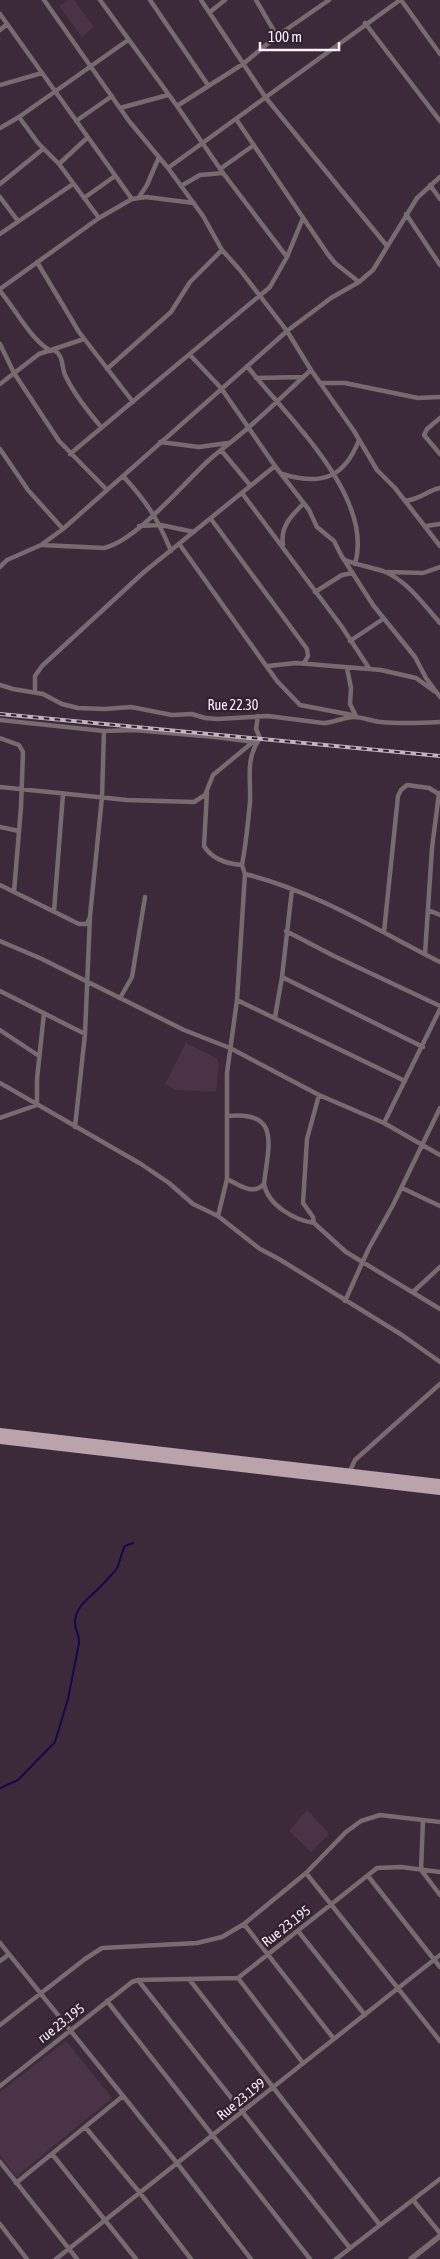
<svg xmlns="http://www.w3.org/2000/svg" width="440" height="2259" viewBox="0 0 440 2259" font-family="'Asap Condensed',sans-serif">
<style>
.built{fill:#4a3347}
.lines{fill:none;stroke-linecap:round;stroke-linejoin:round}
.stream{stroke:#1b054e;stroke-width:2}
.minor{stroke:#776b6f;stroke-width:4.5}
.tertiary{stroke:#776b6f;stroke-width:5.5}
.primary{stroke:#bba3ac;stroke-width:8}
.rail-casing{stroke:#c1b3bf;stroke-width:4}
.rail{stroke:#322130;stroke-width:2;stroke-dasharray:5.5;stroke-linecap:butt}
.labels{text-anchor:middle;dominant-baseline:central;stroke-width:5;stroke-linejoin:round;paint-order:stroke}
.street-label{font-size:14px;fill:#fcf0fb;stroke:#322130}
</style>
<rect width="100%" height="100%" fill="#3c2a3a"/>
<path class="built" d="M 68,0 L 74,0 L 94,27 L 82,37 L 59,6 Z
M 186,1043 L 216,1058 L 219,1063 L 216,1092 L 176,1090 L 165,1084 Z
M 307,1810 L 329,1834 L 311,1852 L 289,1831 Z
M 66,2041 L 112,2098 L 16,2177 L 0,2155 L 0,2092 Z"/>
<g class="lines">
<path class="stream" d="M 0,1788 L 18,1780 L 55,1742 L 68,1699 L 79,1643 C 80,1634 74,1629 75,1621 C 76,1605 91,1597 100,1587 C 106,1581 110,1576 115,1571 C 119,1568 121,1552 125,1546 L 133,1543"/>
<path class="minor" d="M 44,0 L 129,121 L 168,168 L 203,216 L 222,250 L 240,270 L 287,331 L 311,370 L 354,431 L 377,470 L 395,488 L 440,546
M 100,0 L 177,106 L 223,173 L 287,257
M 150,0 L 208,85
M 201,0 L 266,98 L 387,246
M 256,0 L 277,36
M 401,0 L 440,54
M 210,12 L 225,0
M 0,14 L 132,199
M 365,23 L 440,121
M 0,30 L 7,24
M 0,85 L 42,73
M 177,106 L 243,64 L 277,36 L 329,0
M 120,108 L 168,95
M 19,117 L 38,143 L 59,164 L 99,218
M 236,119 L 327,253 L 335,263 L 359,282
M 76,121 L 112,96
M 0,128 L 19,117 L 128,40
M 59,164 L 87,138
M 168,168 L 400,0
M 220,169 L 254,145
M 0,184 L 43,149
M 430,185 L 440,199
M 181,186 L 200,175 L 223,173
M 0,197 L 18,221
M 139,197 L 147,185 L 159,157
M 84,198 L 115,176
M 406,214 L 440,265
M 0,234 L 73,184
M 37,262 L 79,332 L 133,402
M 0,289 L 99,218 L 132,199 L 146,197 L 194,203
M 0,291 C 16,310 31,340 51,351
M 0,344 L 14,373 L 59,441 L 107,490
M 54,350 C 64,356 61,365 65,375 C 74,394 88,411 101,427
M 190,355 L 221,388 L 275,466 L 309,510 L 317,527 L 334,541 L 341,555 L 373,605 L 415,657 L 426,678 L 440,697
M 247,366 C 285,415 375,496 355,564
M 107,369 L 171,312 L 190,282 L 222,250
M 256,378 L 303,377
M 320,383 L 345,383 L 418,398 L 440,397
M 0,384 L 39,354 L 84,339
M 440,418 L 427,429 L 424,435 L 440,454
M 160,442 L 199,447 L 228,443
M 0,449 L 28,490 L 63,529
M 221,450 L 250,485
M 70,454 L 270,287 L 287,257 L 303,218
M 282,474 C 322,486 344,478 359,440
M 123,476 C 146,501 158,519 171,551
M 242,493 L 342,627 L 369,668
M 405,501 C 422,499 428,490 440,488
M 211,519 L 307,649 L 308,656 L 304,663
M 139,526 L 161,525 L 194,532
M 426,526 L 440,524
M 42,545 L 104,548 C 137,540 182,485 208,461 C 221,449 236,439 249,427 C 270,409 290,389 311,370
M 180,545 L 277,681 L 300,705 L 352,715
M 283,545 C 280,527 291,516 303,504
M 345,560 C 357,565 370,567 383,571 C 408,581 423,604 440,623
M 0,567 L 7,560 L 41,545 L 63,529 L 287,331 L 331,298 L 359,282 L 373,270 L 417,198 L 440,177
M 388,572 L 423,573 L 440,567
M 315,592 L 342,575 L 353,573
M 350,641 L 383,619
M 268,666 L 296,663 L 381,670 L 416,678 L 434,691
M 347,668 L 351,688 L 350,704 L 356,716
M 0,685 L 13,689 L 43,694 L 62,704 L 78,708 L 105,709 L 131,707 L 172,715 L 192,714 L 205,718 L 218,719 L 268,716 L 323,723 C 334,723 343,717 354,717 C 363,717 371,721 381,722 C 400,724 421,723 440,722
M 35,692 L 35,676 L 42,666 L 144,572 L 275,466
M 0,720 L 104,731 L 134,730 L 215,737 L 255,742
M 0,738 L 19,745 L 23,752 L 21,807 L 14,892
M 0,787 L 127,800 L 194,802 L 205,795 L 213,775 L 253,742
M 207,792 L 204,846 C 212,859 228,864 242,865
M 0,827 L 19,831
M 245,874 C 314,891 377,930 440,962
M 0,885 L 79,924 L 87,924 L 89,919
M 428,910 L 440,915
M 54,911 L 63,794
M 286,931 L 334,956 L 440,1006
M 384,932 L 398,796 L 401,790 L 407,785 L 429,788 L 439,794
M 0,941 L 42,959 L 184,1030 L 230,1048 L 319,1095 L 384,1123 L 440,1155
M 425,954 L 432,848 L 439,793
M 282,977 L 423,1047
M 0,991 L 85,1034
M 120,998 L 132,977 L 145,897
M 237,1000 L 405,1081
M 275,1017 L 282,977 L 292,889
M 0,1030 L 39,1056
M 0,1083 L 141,1164 L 169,1183 L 193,1204 L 218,1216 L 260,1249 L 279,1259 L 402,1335 L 440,1362
M 319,1095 L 307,1139 L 303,1203 L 313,1217 L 314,1223 L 346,1252 L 440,1309
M 227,1116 C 282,1110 268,1147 264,1184 C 268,1205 294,1220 314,1223
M 0,1118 L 37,1105 L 37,1079 L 44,1013
M 384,1123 L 440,1009
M 75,1127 L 85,1034 L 90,916 L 102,797 L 104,731
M 227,1179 C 239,1185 253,1196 264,1184
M 402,1188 L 440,1206
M 218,1216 L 227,1179 L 227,1073 L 237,1000 L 245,874 L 242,865 C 246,844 248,823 250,802 C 251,778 245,759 260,738 L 256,729 L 258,716
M 413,1292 L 440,1267
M 345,1301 L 369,1248 L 393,1205 L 440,1108
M 349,1473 L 355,1460 L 440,1384
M 423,1820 L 421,1870 L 440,1895
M 306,1873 L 440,2041
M 368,1876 L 440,1967
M 244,1924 L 334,2039
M 298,1931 L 365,2015
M 0,1943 L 177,2163 L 251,2259
M 0,1961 L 8,1955
M 238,1978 L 303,2063
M 189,1979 L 380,2225
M 138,1980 L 350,2248
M 107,2001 L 310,2259
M 0,2025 L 85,1959 L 102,1948 L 197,1943 L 222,1937 L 244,1924 L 306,1873 L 346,1832 L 361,1821 L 380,1815 L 440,1822
M 0,2086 L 132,1982 L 138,1980 L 238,1978 L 377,1868 L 401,1867 L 440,1872
M 86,2128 L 140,2193 L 191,2259
M 52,2154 L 136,2259
M 0,2162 L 77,2259
M 16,2183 L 123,2096
M 413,2200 L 440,2233
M 0,2224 L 27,2259
M 56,2259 L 440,1955
M 336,2259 L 440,2179"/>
<path class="tertiary" d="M 411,2259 L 440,2236"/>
<path class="primary" d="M 0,1432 L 440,1483
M 0,1440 L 440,1491"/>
<defs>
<path id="rail" d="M 0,714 L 440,756"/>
</defs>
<use href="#rail" class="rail-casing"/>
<use href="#rail" class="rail"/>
</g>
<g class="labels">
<g class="street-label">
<text x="233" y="705">Rue 22.30</text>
<text transform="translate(286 1926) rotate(-38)">Rue 23.195</text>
<text transform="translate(61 2023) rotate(-38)">rue 23.195</text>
<text transform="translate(241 2099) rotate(-39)">Rue 23.199</text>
</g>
</g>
<path d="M260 42v8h79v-8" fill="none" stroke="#fcf0fb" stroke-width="2.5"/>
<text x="268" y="42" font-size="15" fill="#fcf0fb" stroke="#322130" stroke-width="4" paint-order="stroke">100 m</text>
</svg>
